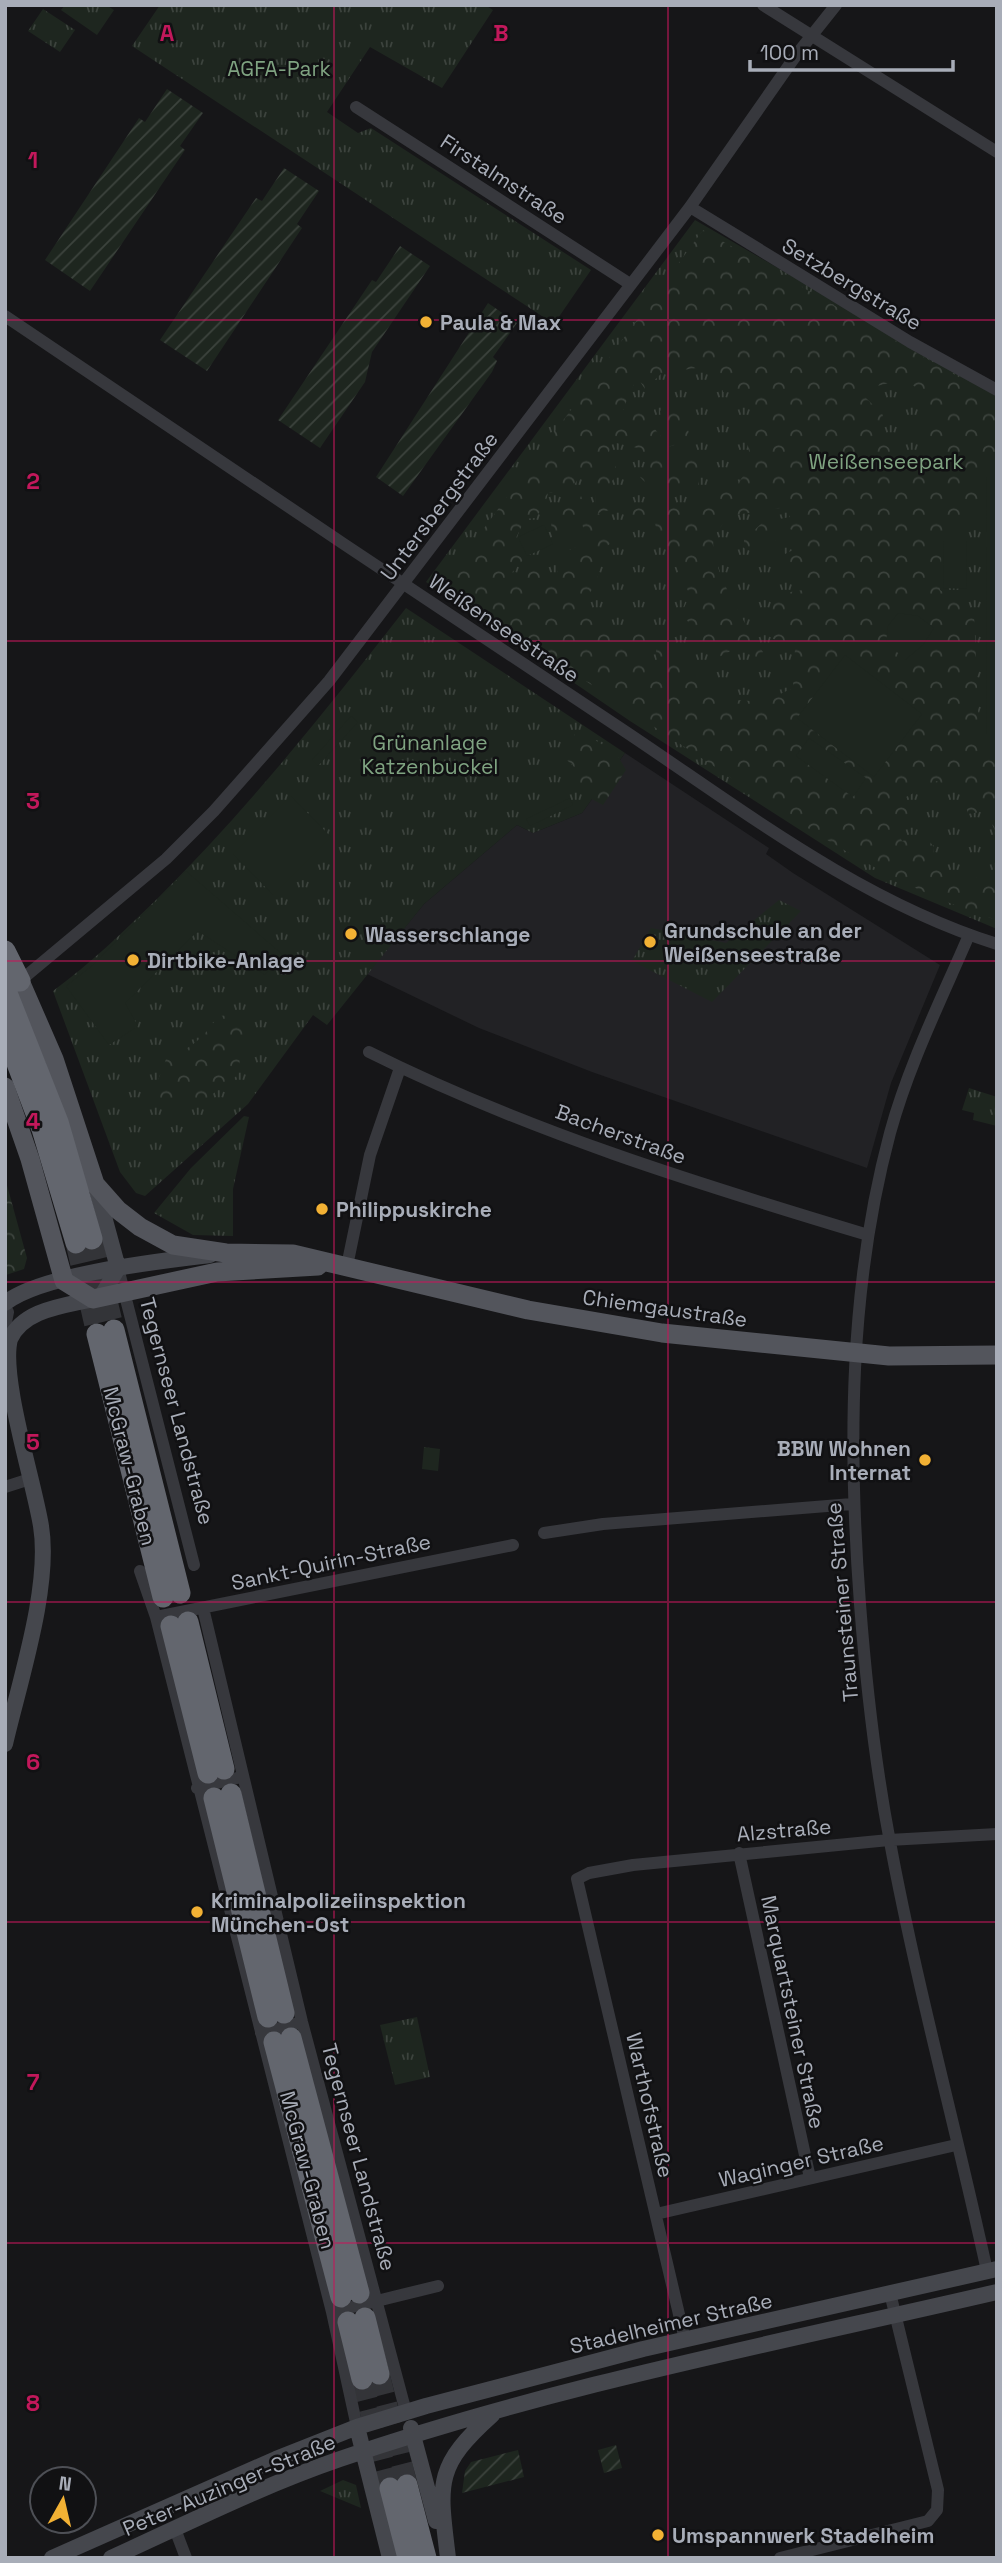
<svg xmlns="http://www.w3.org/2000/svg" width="1002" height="2563" viewBox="0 0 1002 2563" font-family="'Space Grotesk',sans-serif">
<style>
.built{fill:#222225}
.grass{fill:url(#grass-tufts)}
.forest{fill:url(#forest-crowns);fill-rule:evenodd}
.garden{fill:url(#garden-furrows)}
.pitch{fill:#1e261f}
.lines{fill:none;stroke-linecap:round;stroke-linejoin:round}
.highway-tunnel{stroke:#333438;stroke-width:21;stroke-dasharray:21 10;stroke-linecap:butt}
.street{stroke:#37383d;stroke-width:12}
.secondary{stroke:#45474d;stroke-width:16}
.primary{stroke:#53555c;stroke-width:19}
.highway{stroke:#63666e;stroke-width:21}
.grid{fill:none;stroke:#c2185b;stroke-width:2;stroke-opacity:0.55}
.poi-dot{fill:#f2b134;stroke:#111113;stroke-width:2.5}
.labels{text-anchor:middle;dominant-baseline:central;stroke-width:5;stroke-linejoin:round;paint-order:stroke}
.park-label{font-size:21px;fill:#7fa381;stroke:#111113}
.street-label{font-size:21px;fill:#a8adb8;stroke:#111113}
.poi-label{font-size:21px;font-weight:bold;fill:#a8adb8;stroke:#111113;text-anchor:start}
.grid-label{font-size:23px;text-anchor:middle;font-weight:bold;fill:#c2185b;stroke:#111113;stroke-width:5;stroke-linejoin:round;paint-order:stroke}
</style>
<defs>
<pattern id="grass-tufts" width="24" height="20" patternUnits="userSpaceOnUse" patternTransform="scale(1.75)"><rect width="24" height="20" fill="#1e261f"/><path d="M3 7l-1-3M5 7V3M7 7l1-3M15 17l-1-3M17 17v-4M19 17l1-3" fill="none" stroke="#3c433d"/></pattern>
<pattern id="forest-crowns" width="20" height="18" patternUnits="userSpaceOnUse" patternTransform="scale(1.75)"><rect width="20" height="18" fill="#1e261f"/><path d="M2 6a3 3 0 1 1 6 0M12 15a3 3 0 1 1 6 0" fill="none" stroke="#3c433d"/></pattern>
<pattern id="garden-furrows" width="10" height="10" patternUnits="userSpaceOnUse" patternTransform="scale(1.75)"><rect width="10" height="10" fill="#1e261f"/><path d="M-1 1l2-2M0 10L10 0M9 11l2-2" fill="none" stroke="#3c433d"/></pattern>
</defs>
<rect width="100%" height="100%" fill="#161618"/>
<path class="built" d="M 625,753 L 769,848 L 766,854 L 793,873 L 940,965 L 891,1083 L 867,1168 L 592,1072 L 479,1028 L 367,974 L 424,904 L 517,825 L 533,833 L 582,813 Z"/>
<path class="grass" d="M 65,5 L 106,5 L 114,10 L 97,35 L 61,10 Z
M 160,5 L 485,5 L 493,10 L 442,88 L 370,47 L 327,112 L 358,133 L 371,128 L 591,270 L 554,324 L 132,46 Z
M 43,9 L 75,30 L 60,52 L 28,31 Z
M 695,220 L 997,395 L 997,929 L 875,878 L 630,721 L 426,582 Z
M 406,608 L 625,753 L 582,813 L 533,833 L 517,825 L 424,904 L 327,1025 L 313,1015 L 248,1104 L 145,1196 L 136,1193 L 120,1172 L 53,991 C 91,963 123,932 157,899 C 248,809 327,709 406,608 Z
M 779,900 L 801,911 L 712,1002 L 632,961 L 651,928 L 726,943 Z
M 969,1088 L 997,1097 L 997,1126 L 973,1120 L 974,1113 L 962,1110 Z
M 244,1116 L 249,1117 L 233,1189 L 233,1236 L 193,1235 L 154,1213 L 191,1168 Z
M 424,1447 L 440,1449 L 438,1471 L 422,1469 Z
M 417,2017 L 430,2077 L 395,2085 L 380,2025 Z
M 343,2480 L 356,2485 L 361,2508 L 320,2491 Z"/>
<path class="forest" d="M 703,230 L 997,399 L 997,471 L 986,473 L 981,479 L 981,506 L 959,531 L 942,540 L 940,590 L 974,614 L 979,732 L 997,754 L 997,835 L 986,811 L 968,814 L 963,794 L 937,781 L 906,797 L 912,820 L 903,825 L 894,822 L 888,835 L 899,835 L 902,841 L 925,836 L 934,847 L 933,865 L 964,883 L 973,878 L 992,875 L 997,868 L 997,920 C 897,889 807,829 721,771 C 633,713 546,655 460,595 L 446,580 ZM 703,367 L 719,373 L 723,392 L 740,393 L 767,414 C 753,431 740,440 754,461 L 736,486 L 723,482 L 693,510 L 653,501 L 627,513 L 629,525 L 655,524 L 659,535 L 665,535 L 666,545 L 690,595 L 682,612 L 690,625 L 688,634 L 719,657 L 742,645 L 757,660 L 763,652 C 749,631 707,563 714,538 C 716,531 725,522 729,516 L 787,507 L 790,517 L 763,522 L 744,540 L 744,548 L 756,554 L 791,529 L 803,545 L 785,554 L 779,545 L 767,558 L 792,574 L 803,590 L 772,595 L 773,639 L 786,641 L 795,648 L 793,688 L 763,702 L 725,699 L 664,647 L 656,649 L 657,664 L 648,662 L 642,653 L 655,645 L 651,626 L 641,625 L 632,632 L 621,633 L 617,625 L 599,624 L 583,602 C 598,585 600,570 602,549 L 613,542 L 609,521 L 598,513 L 613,509 L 614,494 L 606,489 L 615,477 L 616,467 L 607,459 L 612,442 L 642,449 L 646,463 L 640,477 L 654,491 L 675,492 L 698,488 L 700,468 L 694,460 L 667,455 L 668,447 L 691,440 L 680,403 L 670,404 L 660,411 L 664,440 L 654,428 L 654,406 L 633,404 L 633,417 L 623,409 L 637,377 L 645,389 L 662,373 ZM 901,380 L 918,388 L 938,420 L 923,424 L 915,431 L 915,437 L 926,442 L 931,452 L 954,458 L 954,465 L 933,468 L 915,458 L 898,455 L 883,443 L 883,415 L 864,396 L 873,387 ZM 588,471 L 595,491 L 596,510 L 587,513 L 581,496 L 573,504 L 559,505 L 550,511 L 553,543 L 563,542 L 575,524 L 582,524 L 588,541 L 559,555 L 557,575 L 543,570 L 539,562 L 529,569 L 524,592 L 509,576 L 524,559 L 516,538 L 525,519 L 535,518 L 545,505 L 548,493 L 571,490 L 581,474 Z
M 577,729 L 616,753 L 626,770 L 603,805 L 584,795 L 575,768 L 565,758 Z
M 234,1015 L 245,1022 L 250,1040 L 240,1058 L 238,1075 L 198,1105 L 157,1100 L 155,1088 L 166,1059 C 190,1049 204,1038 218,1016 Z
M 5,1178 L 27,1258 L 24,1269 L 6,1275 Z"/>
<path class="garden" d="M 167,89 L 203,113 L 180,146 L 185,150 L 90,291 L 45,260 L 139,118 L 145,122 Z
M 284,168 L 319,191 L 297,224 L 302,228 L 207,371 L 160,340 L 256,198 L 262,201 Z
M 400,246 L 430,266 L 372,352 L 365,382 L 320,448 L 278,420 L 372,280 L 376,282 Z
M 488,303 L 517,323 L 493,357 L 497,361 L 492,372 L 403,496 L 376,477 Z
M 616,2445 L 622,2468 L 604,2473 L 598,2450 Z
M 518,2450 L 524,2477 L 462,2493 L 465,2471 L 471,2462 Z"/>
<path class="pitch" d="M 987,477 L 997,477 L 997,533 L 986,533 Z
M 544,525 L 553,544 L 527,556 L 518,537 Z
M 944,541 L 967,541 L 966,589 L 943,588 Z
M 986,546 L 997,546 L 997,734 L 987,734 Z
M 898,613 L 918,616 L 934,628 L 923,645 L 905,660 L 886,641 L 888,626 Z
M 845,655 L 922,714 L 874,777 L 797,718 Z
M 351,716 L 358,722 L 318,766 L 312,760 Z
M 809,738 L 866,778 L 853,797 L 796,756 Z
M 291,796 L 331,837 L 273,895 L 233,854 Z
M 570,798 L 573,805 L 530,826 L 526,819 Z
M 186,871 L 283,955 L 265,975 L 198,931 L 125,1003 L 138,1026 L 109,1045 L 66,986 L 93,965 Z"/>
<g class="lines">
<path class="highway-tunnel" d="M 92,1239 L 114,1330
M 76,1243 L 97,1334
M 379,2374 L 407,2485
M 362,2379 L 390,2488"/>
<path class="street" d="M 763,5 L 997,152
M 356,107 L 630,284
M 690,207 L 910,342 L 997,390
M 5,316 C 208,453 410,589 614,724 C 735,804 856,900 997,944
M 969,935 C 941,1000 909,1064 890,1133 C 849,1286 848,1446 860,1604 C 866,1683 875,1763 890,1842 C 917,1987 956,2128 987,2271
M 20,981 L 166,859 L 214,811 L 329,681 L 690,207 L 797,54 L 836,5
M 369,1052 C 527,1131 698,1184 868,1235
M 347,1266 L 370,1155 L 400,1068
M 118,1268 L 194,1565
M 5,1307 L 8,1312 L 5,1327
M 5,1487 L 30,1479
M 544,1533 L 603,1524 L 852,1504
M 140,1571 L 156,1617 L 332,2312 L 357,2427
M 203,1608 L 302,2022 L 406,2412
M 156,1617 L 513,1545
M 197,1788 L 241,1777
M 739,1853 L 810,2178
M 261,2033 L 302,2022
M 656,2214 L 956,2145
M 332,2312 L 438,2286
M 685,2340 L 577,1879 L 589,1873 L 633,1865 L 889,1840 L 997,1834
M 175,2529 L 186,2558
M 780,2558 L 928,2521 L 937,2510 L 938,2490 L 890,2293"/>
<path class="secondary" d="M 96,1187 L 118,1268 L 101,1297
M 5,1303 C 42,1274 161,1261 210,1255
M 5,1744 C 19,1683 51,1587 41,1526 C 34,1482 0,1377 10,1339 C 24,1309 64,1306 93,1299
M 357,2427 L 390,2558
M 411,2428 L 436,2521
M 52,2558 L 276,2459 L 357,2427 L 426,2406 L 643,2349 L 997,2269
M 111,2558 C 186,2524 261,2486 340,2459 C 553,2386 777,2343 997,2292
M 448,2558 C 439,2483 434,2467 492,2415"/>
<path class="primary" d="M 20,981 L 54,1059 L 95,1184 L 118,1210 L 140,1227 L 173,1245 L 226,1253 L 293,1254 L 528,1310 L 662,1333 L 889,1356 L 997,1355
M 5,1087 L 30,1159 L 64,1281 L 93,1299 L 217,1272 L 318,1266"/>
<path class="highway" d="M 5,951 L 20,981
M 5,988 L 58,1122 L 92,1239
M 5,1032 L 42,1129 L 76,1243
M 114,1330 L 180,1593
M 97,1334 L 163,1597
M 188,1622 L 224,1769
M 171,1626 L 208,1773
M 231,1794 L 284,2013
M 214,1798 L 268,2017
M 291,2038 L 359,2293
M 274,2042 L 341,2297
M 365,2318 L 379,2374
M 348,2322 L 362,2379
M 407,2485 L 426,2558
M 390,2488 L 408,2558"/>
</g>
<path class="grid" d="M 334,5 L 334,2558M 668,5 L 668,2558M 5,320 L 997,320M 5,641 L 997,641M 5,961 L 997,961M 5,1282 L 997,1282M 5,1602 L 997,1602M 5,1922 L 997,1922M 5,2243 L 997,2243"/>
<g class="poi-dot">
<circle cx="426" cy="322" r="7"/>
<circle cx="351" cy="934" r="7"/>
<circle cx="650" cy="942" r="7"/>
<circle cx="133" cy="960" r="7"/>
<circle cx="322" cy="1209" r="7"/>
<circle cx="925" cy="1460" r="7"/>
<circle cx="197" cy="1912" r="7"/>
<circle cx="658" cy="2535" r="7"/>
</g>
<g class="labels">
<g class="park-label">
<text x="279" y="68">AGFA-Park</text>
<text x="886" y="461">Weißenseepark</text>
<text x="430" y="742">Grünanlage<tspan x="430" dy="24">Katzenbuckel</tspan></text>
</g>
<g class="street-label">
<text transform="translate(504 179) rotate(33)">Firstalmstraße</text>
<text transform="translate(852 284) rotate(31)">Setzbergstraße</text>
<text transform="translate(439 506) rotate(-53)">Untersbergstraße</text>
<text transform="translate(504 628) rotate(34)">Weißenseestraße</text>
<text transform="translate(621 1134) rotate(20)">Bacherstraße</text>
<text transform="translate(665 1308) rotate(8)">Chiemgaustraße</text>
<text transform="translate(177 1411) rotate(75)">Tegernseer Landstraße</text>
<text transform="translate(130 1466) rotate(76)">McGraw-Graben</text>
<text transform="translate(331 1562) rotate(-12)">Sankt-Quirin-Straße</text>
<text transform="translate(842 1602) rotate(-95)">Traunsteiner Straße</text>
<text transform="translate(784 1830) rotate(-5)">Alzstraße</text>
<text transform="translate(793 2012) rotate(78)">Marquartsteiner Straße</text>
<text transform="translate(650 2105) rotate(77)">Warthofstraße</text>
<text transform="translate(359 2157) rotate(75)">Tegernseer Landstraße</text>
<text transform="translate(801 2161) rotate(-13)">Waginger Straße</text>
<text transform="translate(308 2170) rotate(75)">McGraw-Graben</text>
<text transform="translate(671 2323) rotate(-13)">Stadelheimer Straße</text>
<text transform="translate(229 2485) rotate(-23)">Peter-Auzinger-Straße</text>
</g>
<g class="poi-label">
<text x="440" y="322">Paula &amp; Max</text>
<text x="664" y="930">Grundschule an der<tspan x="664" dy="24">Weißenseestraße</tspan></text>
<text x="365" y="934">Wasserschlange</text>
<text x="147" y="960">Dirtbike-Anlage</text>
<text x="336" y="1209">Philippuskirche</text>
<text x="911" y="1448" text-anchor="end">BBW Wohnen<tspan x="911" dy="24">Internat</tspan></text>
<text x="211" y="1900">Kriminalpolizeiinspektion<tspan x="211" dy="24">München-Ost</tspan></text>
<text x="672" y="2535">Umspannwerk Stadelheim</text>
</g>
</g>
<g class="grid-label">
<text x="167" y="41">A</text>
<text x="501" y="41">B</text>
<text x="33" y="168">1</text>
<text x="33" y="489">2</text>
<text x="33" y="809">3</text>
<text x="33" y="1129">4</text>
<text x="33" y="1450">5</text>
<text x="33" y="1770">6</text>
<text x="33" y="2090">7</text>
<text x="33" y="2411">8</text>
</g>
<rect width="1002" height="2563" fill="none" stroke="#a8adb8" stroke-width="14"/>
<g transform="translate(63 2500) rotate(8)"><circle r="33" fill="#111113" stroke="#4d4f55" stroke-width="2"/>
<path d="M0-5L12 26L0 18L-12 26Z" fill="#f2b134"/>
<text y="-10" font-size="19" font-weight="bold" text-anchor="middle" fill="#a8adb8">N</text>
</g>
<path d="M750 60v10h203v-10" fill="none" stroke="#a8adb8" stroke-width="3.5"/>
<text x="760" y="60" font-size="21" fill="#a8adb8" stroke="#111113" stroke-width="5" paint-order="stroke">100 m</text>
</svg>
